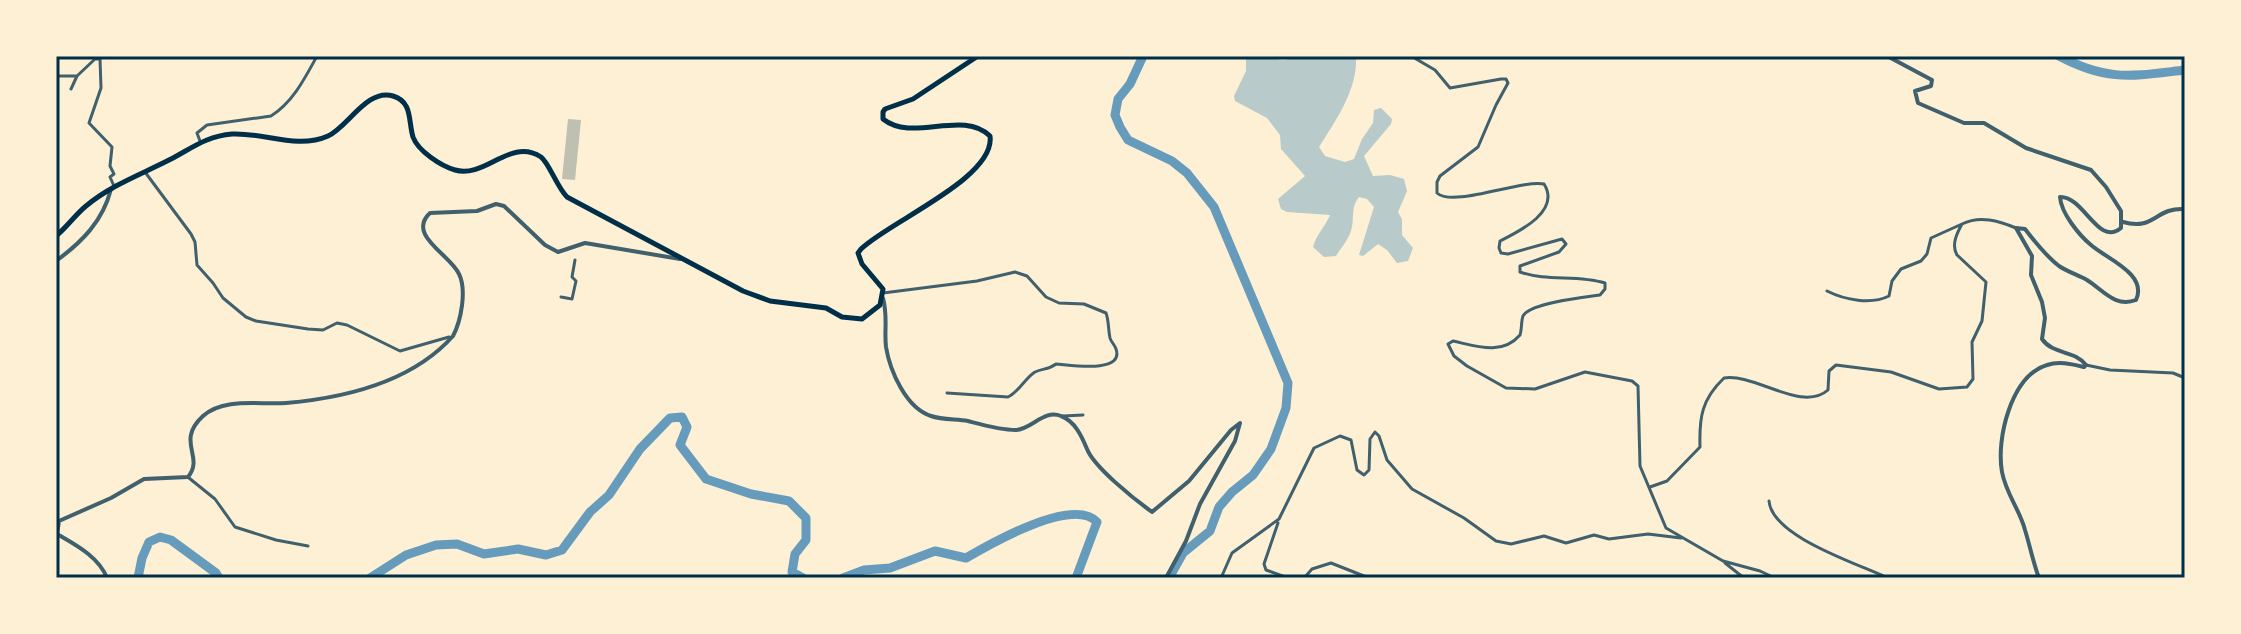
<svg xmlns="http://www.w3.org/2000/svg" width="2241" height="634" viewBox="0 0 2241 634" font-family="'Public Sans',sans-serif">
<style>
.green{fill:#b9caca}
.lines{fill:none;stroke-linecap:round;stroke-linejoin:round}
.river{stroke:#669bbc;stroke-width:9}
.building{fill:#bec0b2}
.minor{stroke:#3f606c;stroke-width:3}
.tertiary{stroke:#3f606c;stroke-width:4}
.trunk{stroke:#003049;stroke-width:5}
.neatline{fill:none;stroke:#003049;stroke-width:3}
</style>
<rect width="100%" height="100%" fill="#fdf0d5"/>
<path class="green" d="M 1246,56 C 1253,56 1260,55 1267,56 C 1278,58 1283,64 1292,56 L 1356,56 C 1358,89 1336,120 1319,147 L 1325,156 L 1345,162 L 1354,159 L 1362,139 L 1373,123 L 1374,110 L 1381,108 L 1392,119 L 1391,124 L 1364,156 L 1373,176 L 1390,175 L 1404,179 L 1407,191 L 1398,212 L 1402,219 L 1402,235 L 1413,248 L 1408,261 L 1397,263 L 1387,250 L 1378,244 L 1363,256 L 1359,255 L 1374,207 L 1367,199 L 1359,197 C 1350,208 1355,219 1351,231 C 1348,240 1341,248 1336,256 L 1324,257 L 1313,247 C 1316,235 1325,227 1330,215 L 1287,212 L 1281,209 L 1278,199 L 1305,176 L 1281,149 L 1280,135 L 1267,118 L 1235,101 L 1234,96 L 1246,71 Z"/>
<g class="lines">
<path class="river" d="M 1143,56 L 1130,84 L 1118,99 L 1115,115 L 1120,127 L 1128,140 L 1172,161 L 1187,173 L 1214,207 L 1288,383 L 1286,408 L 1271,449 L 1253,475 L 1232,492 L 1219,507 L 1210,531 L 1183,553 L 1169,578
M 2059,56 C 2108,82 2132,76 2185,70
M 138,578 L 142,558 L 149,542 L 160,537 L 171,540 L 216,573 L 219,578
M 370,578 L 406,555 L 436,545 L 457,544 L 484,554 L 518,549 L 546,555 L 562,550 L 590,512 L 609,495 L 640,449 L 670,418 L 682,417 L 687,427 L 680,445 L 706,479 L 751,494 L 789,501 L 806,518 L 806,540 L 795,554 L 792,572 L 803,578
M 843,578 L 864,570 L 890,568 L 935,551 L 966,558 C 990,544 1073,496 1097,522 L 1076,578"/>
</g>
<path class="building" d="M 568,119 L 581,120 L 575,180 L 562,179 Z"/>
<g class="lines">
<path class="minor" d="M 1411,56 L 1435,70 L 1450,88 L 1501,79 L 1506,79 L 1508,83 L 1496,105 L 1478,147 L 1440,176 L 1437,182 L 1437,193 C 1453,208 1522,179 1544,184 C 1561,211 1520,231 1500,241 L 1499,248 L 1501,253 L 1508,254 L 1562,239 L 1566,244 L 1559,252 L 1520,266 L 1520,272 C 1548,282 1577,274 1605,283 L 1605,289 L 1600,295 C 1586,297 1529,303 1523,316 C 1521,321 1522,329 1520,335 C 1502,356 1476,346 1453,341 L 1448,344 L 1454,356 L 1467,366 L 1506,388 L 1535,389 L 1585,372 L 1632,381 L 1638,386 L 1640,466 L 1666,528 L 1723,561 L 1760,571 L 1775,578
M 56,73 L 59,76 L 77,76 L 71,89
M 77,76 L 95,59 L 100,59 L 101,88 L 89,123 L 112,147 L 110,166 L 114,174 L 110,177 L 114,186
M 200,141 L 197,133 L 207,125 L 271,116 C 293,102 305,78 317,56
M 145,172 L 191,234 L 195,242 L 197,265 L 213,283 L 223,298 L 246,317 L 256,321 L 308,329 L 323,330 L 337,323 L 347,325 L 400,351 L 449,337
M 1827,291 C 1845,300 1871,305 1889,296 L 1892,281 L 1901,269 L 1921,261 L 1927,254 L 1931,238 L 1962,224
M 883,293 L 977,281 L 1015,272 L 1027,276 L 1046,297 L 1059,303 L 1084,304 L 1106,313 C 1109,321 1108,329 1110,338 C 1111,342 1115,345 1116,349 C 1125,375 1065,364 1056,364 C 1048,370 1043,368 1035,372 C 1025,378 1020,391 1008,397 L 947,393
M 561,297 L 572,299 L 576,281 L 572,277 L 575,260
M 2086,365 L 2110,370 L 2173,373 L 2185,378
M 1063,416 L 1083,415
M 189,478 L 215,499 L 235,527 L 276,540 L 308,546
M 1650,487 L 1667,481 L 1700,447 C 1699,417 1702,399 1724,378 C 1755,373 1802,413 1828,390 L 1829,371 L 1836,365 L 1891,372 L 1939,389 L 1967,387 L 1973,379 L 1972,342 L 1982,321 L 1986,282 L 1957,255 C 1951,245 1957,233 1962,224 C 1980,215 1999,221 2016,228
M 1769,501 C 1772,537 1859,564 1888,578
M 1278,523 L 1264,564 L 1266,570 L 1288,578
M 1725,563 L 1744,578
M 1221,578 L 1232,553 L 1279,519 L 1314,448 L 1340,436 L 1351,440 L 1357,470 L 1364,475 L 1369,470 L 1370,439 L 1375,432 L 1379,436 L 1387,460 L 1412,489 L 1464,518 L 1496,541 L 1511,544 L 1544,536 L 1566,543 L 1594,535 L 1609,539 L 1648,534 L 1681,538
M 1304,578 L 1312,569 L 1331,563 L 1369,578"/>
<path class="tertiary" d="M 1887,56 L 1932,80 L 1931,86 L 1915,91 L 1918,103 L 1964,123 L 1984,123 L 2026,148 L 2091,170 L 2106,187 L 2121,211 L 2121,228 C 2098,247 2084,196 2060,197 C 2061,213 2079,235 2091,245 C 2107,259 2148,274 2136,300 C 2115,308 2103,290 2087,280 C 2078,275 2068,272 2059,266 C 2046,256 2035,242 2025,229 L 2016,228 L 2032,256 L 2031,275 L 2042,302 L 2045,318 L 2042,339 C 2053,355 2075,350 2086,365 L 2084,367 C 2071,364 2059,361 2047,365 C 2011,376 1996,439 2002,472 C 2006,494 2020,510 2025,530 C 2030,546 2033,562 2039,578
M 2123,222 C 2155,231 2155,207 2185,209
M 56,261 C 82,242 103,221 111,189
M 883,298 C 888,317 884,330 886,347 C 890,371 906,408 931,416 C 942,420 956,419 968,421 C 983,425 1000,430 1016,430 C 1032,429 1044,409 1061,416 C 1075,421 1082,437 1087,449 C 1094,467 1134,499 1152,512 L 1189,481 L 1231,430 L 1240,423 L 1235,441 L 1200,504 L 1186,541 L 1166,578
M 107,578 C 99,557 76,545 57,534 L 59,521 L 111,498 L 144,479 L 188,477 C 205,456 175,442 203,416 C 224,397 260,405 286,403 C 344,398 412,382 453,336 C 461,321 467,290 459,274 C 451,255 406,235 430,213 L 477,211 L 496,204 L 504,206 L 545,245 L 558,252 L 585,243 L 680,259"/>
<path class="trunk" d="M 56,236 C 67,227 75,215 86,206 C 111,185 142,174 171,159 C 192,148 207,136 232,134 C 263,132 297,150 328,136 C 348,127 367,88 393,96 C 413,102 408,121 413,137 C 418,151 441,166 455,170 C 485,179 510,137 541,157 C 549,163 557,187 567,197 L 743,291 L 770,301 L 826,308 L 842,317 L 862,319 L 880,305 L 883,289 L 862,264 L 858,253 L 861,249 C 888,222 996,178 990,136 C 962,109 913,143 883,119 L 883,112 L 885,109 L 913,99 L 978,56"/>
</g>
<rect width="2241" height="634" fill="none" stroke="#fdf0d5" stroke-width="116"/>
<rect x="58" y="58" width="2125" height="518" class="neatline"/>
</svg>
